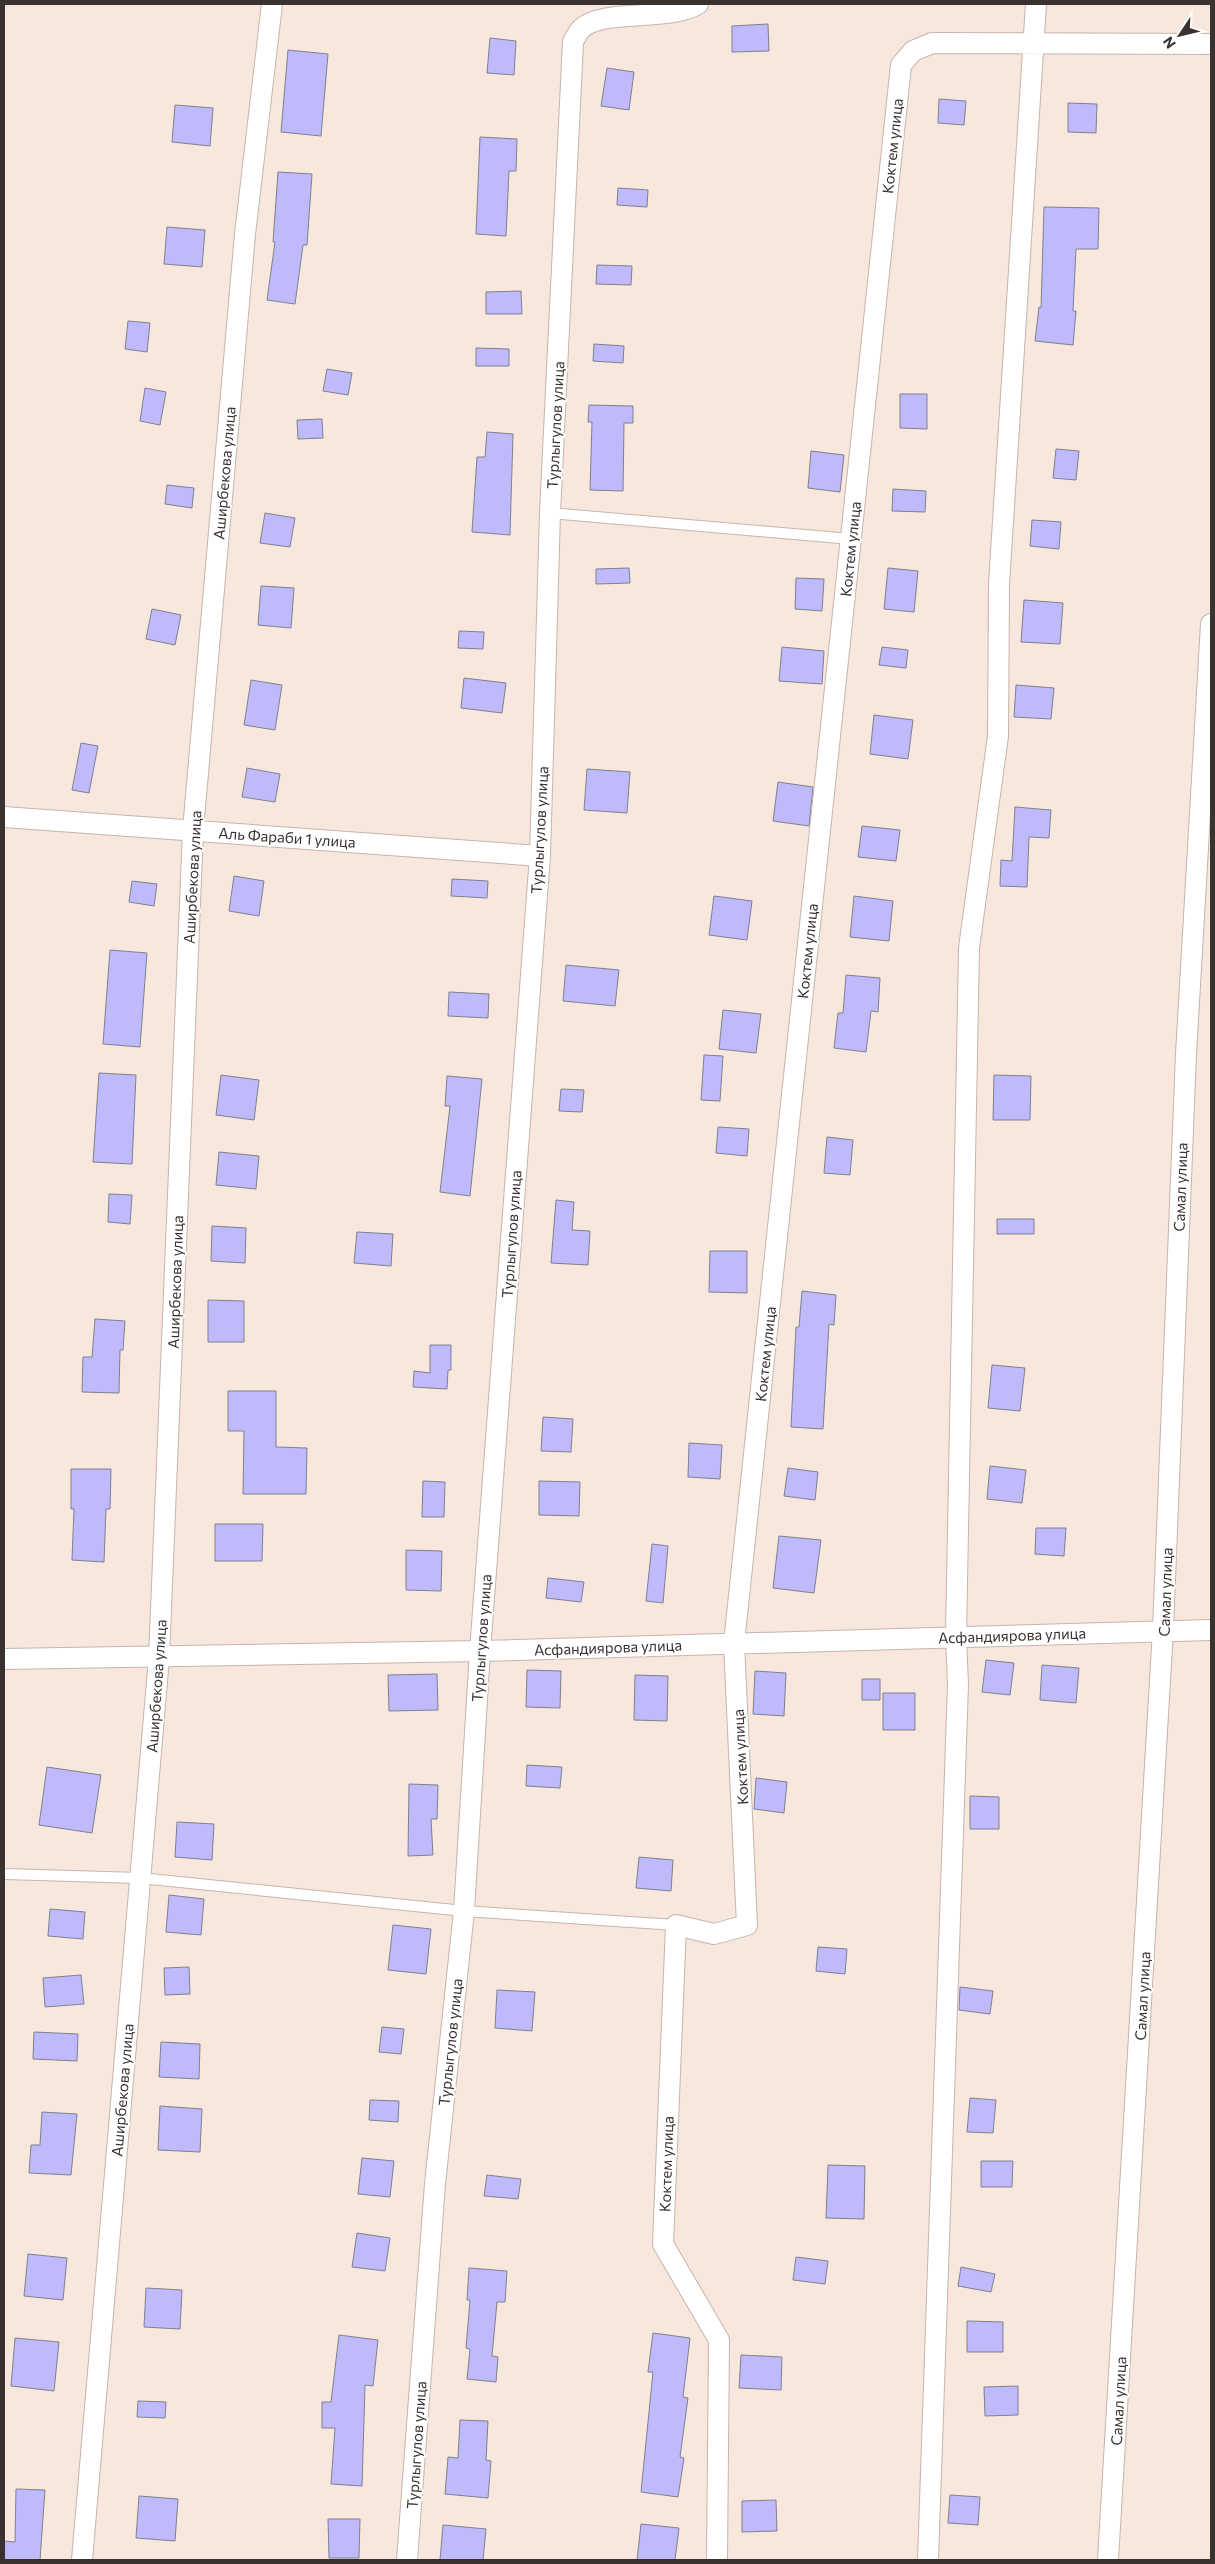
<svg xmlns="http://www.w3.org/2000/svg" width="1215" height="2564" viewBox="0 0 1215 2564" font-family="Commissioner,sans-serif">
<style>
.building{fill:#bebafb;stroke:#80808f}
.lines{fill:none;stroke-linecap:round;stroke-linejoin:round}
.service-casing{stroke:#c5b5ac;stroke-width:12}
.minor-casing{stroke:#c5b5ac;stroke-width:22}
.service{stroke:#fff;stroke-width:10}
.minor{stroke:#fff;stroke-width:20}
.labels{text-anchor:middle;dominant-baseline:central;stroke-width:4;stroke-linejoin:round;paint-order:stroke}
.street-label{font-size:15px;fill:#39322f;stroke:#fff}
</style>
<rect width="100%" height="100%" fill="#f7e7dd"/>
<path class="building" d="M 768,24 L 769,51 L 732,52 L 732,26 Z
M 490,38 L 516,41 L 514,75 L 487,73 Z
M 288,50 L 328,54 L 321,136 L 281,132 Z
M 607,68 L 634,72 L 629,110 L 601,106 Z
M 939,99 L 966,101 L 964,125 L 938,123 Z
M 1068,103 L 1097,104 L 1096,133 L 1068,132 Z
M 175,105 L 213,108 L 210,146 L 172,142 Z
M 480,137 L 517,139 L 516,171 L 509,171 L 506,236 L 476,234 Z
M 278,172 L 312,174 L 307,245 L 303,245 L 295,304 L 267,300 L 275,242 L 273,242 Z
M 618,188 L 648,190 L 647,207 L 617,205 Z
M 1044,207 L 1099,208 L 1098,249 L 1076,249 L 1073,311 L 1076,311 L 1073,345 L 1035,341 L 1039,307 L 1041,308 Z
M 167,227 L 205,230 L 202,267 L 164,264 Z
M 597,265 L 632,266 L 631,285 L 596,284 Z
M 521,291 L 522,314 L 486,314 L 486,292 Z
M 128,321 L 150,323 L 147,352 L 125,349 Z
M 594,344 L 624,346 L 623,363 L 593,361 Z
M 476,348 L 509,349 L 509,366 L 476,366 Z
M 327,369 L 352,373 L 348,395 L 323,391 Z
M 145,388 L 166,392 L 160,425 L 140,421 Z
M 900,394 L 927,394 L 927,429 L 900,428 Z
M 589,405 L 633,406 L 633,423 L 624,423 L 623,491 L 590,490 L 592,422 L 588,422 Z
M 322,419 L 323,438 L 298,439 L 297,420 Z
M 487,432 L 513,434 L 510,535 L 472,532 L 477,457 L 485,457 Z
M 1056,449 L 1079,451 L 1076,480 L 1053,478 Z
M 811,451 L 844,455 L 840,492 L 808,488 Z
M 167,485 L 194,488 L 192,508 L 165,504 Z
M 893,489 L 926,491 L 925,512 L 892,511 Z
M 265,513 L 295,518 L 290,547 L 260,543 Z
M 1032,520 L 1061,522 L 1059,549 L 1030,546 Z
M 629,568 L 630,583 L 596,584 L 596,569 Z
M 888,568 L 918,571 L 914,612 L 884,609 Z
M 796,578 L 824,579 L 822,611 L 795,609 Z
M 261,586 L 294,588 L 291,628 L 258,625 Z
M 1024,600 L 1063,603 L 1060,644 L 1021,642 Z
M 152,609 L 181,615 L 175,645 L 146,639 Z
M 459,631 L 484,632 L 483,649 L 458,648 Z
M 782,647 L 824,651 L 822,684 L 779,681 Z
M 882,647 L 908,650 L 906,668 L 879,665 Z
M 464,678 L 506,683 L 502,713 L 461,708 Z
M 251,680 L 282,685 L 275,730 L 244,725 Z
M 1016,685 L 1054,688 L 1051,719 L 1014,717 Z
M 874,715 L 913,720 L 908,759 L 870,754 Z
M 81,743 L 98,746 L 89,793 L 72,790 Z
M 247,768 L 280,774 L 275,802 L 242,797 Z
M 587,769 L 630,772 L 627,813 L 584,810 Z
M 778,782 L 813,787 L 809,826 L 773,821 Z
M 1015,807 L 1051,810 L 1049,838 L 1029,837 L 1027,887 L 1000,886 L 1001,860 L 1012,861 Z
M 862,826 L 900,830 L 896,861 L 858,857 Z
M 234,876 L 264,881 L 259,916 L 229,911 Z
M 452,879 L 488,881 L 487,898 L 451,896 Z
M 132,881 L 157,884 L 154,906 L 129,902 Z
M 714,896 L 752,901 L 747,940 L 709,935 Z
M 854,896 L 893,901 L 889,941 L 850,937 Z
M 110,950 L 147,953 L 140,1047 L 103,1044 Z
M 566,965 L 619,970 L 615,1006 L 563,1001 Z
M 846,975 L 880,978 L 878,1012 L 871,1011 L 866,1052 L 834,1048 L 838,1013 L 843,1013 Z
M 449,992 L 489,994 L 488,1018 L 448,1016 Z
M 723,1010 L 761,1014 L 756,1053 L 719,1049 Z
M 704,1055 L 723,1056 L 720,1101 L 701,1100 Z
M 99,1073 L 136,1075 L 132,1164 L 93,1162 Z
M 221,1075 L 259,1080 L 254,1120 L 216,1115 Z
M 994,1075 L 1031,1076 L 1030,1120 L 993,1120 Z
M 447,1076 L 482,1079 L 470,1196 L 440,1192 L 450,1106 L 445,1106 Z
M 561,1089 L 584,1090 L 582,1112 L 559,1111 Z
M 718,1127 L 749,1129 L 747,1156 L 716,1153 Z
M 827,1137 L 853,1140 L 850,1175 L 824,1173 Z
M 219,1152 L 259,1156 L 256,1189 L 216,1185 Z
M 109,1194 L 132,1195 L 130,1224 L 108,1222 Z
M 556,1200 L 574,1202 L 572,1230 L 590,1231 L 588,1265 L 551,1263 Z
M 997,1219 L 1034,1219 L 1034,1234 L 997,1234 Z
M 212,1226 L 246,1228 L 245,1263 L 211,1261 Z
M 357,1232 L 393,1234 L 391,1266 L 354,1263 Z
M 710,1251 L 747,1251 L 747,1293 L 709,1292 Z
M 802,1291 L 836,1295 L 834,1325 L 829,1324 L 823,1429 L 791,1427 L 796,1327 L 799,1327 Z
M 208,1300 L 244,1301 L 244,1342 L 208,1342 Z
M 95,1319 L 125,1321 L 123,1350 L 120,1350 L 119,1393 L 82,1392 L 83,1357 L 92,1357 Z
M 430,1345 L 451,1345 L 451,1370 L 448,1370 L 447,1389 L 413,1387 L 414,1371 L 430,1373 Z
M 992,1365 L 1025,1368 L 1020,1411 L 988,1408 Z
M 228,1391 L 276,1391 L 276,1447 L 307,1448 L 306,1494 L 243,1494 L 244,1431 L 228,1431 Z
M 543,1417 L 573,1419 L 571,1452 L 541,1451 Z
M 689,1443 L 722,1445 L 720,1479 L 688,1477 Z
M 990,1466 L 1026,1470 L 1022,1503 L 987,1499 Z
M 788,1468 L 818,1472 L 815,1500 L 784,1496 Z
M 71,1469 L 111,1469 L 110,1509 L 106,1509 L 104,1562 L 72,1560 L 74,1509 L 71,1509 Z
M 423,1481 L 445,1482 L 444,1517 L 422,1517 Z
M 539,1481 L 580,1482 L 579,1516 L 539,1515 Z
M 215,1524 L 263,1524 L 262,1561 L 215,1561 Z
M 1036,1528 L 1066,1528 L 1064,1556 L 1035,1554 Z
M 779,1536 L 821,1540 L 814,1593 L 773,1588 Z
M 652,1544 L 668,1546 L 663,1603 L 646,1601 Z
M 406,1550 L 442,1551 L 441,1591 L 406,1590 Z
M 548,1578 L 584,1582 L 581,1602 L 546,1598 Z
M 986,1660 L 1014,1663 L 1010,1695 L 982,1692 Z
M 1042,1665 L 1079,1668 L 1076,1703 L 1040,1700 Z
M 527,1670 L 561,1671 L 560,1708 L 526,1707 Z
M 755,1671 L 786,1673 L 784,1716 L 753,1714 Z
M 437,1674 L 438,1710 L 389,1711 L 388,1675 Z
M 635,1675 L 668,1676 L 667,1721 L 634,1720 Z
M 862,1679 L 880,1679 L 880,1700 L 862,1700 Z
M 883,1693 L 915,1693 L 915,1730 L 883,1730 Z
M 527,1765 L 562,1767 L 560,1788 L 526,1786 Z
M 47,1767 L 101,1775 L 92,1833 L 39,1825 Z
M 756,1778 L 787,1782 L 784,1813 L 754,1809 Z
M 409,1784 L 438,1785 L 437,1819 L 431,1819 L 433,1855 L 408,1856 Z
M 970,1796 L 999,1797 L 999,1829 L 970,1829 Z
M 177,1822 L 214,1824 L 212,1860 L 175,1857 Z
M 639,1857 L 673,1860 L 671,1891 L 636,1888 Z
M 169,1895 L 204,1899 L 201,1935 L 166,1932 Z
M 50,1909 L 85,1912 L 83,1939 L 48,1936 Z
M 393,1925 L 431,1929 L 426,1974 L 388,1970 Z
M 818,1947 L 847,1949 L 845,1974 L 816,1971 Z
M 189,1967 L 190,1994 L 165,1995 L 164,1968 Z
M 81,1975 L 84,2004 L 45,2007 L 43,1978 Z
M 960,1987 L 993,1991 L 990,2014 L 959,2010 Z
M 497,1990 L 535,1992 L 532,2031 L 495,2028 Z
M 382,2027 L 404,2029 L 401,2054 L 379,2052 Z
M 34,2032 L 78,2034 L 77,2061 L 33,2059 Z
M 161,2042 L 200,2044 L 199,2079 L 159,2077 Z
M 970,2098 L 996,2100 L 993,2133 L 967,2132 Z
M 370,2100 L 399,2101 L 398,2122 L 369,2120 Z
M 160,2106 L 202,2109 L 200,2152 L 158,2150 Z
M 42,2112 L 77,2114 L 71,2175 L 29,2173 L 31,2145 L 40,2145 Z
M 362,2158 L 394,2161 L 390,2197 L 358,2194 Z
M 981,2161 L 1013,2161 L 1012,2187 L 981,2187 Z
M 828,2165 L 865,2166 L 864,2219 L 826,2218 Z
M 487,2175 L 521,2179 L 518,2199 L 484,2196 Z
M 357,2233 L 390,2238 L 385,2271 L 352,2267 Z
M 28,2254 L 67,2258 L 63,2300 L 24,2296 Z
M 796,2257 L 828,2261 L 825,2284 L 793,2280 Z
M 961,2267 L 995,2274 L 991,2292 L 958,2286 Z
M 469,2268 L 507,2271 L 505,2302 L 497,2302 L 492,2356 L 498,2357 L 496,2382 L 467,2379 L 470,2349 L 466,2348 L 470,2300 L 467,2300 Z
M 146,2288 L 182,2290 L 180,2329 L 144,2327 Z
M 967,2321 L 1003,2322 L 1003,2352 L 967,2352 Z
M 653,2333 L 690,2338 L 683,2397 L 688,2398 L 680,2457 L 684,2458 L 678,2497 L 641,2492 L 653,2372 L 648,2372 Z
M 339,2335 L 378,2340 L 373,2386 L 365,2385 L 362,2486 L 331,2484 L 335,2428 L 322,2428 L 322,2402 L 331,2402 Z
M 15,2338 L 59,2342 L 54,2391 L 11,2386 Z
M 741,2355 L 782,2357 L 781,2390 L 739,2388 Z
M 1018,2386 L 1018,2415 L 985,2416 L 984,2387 Z
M 138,2401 L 166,2402 L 165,2418 L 137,2417 Z
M 460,2420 L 488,2421 L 486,2460 L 491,2461 L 488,2498 L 445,2494 L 448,2457 L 458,2458 Z
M 16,2489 L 45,2490 L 40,2560 L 4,2560 L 4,2541 L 15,2542 Z
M 950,2495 L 980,2497 L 978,2525 L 948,2523 Z
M 139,2496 L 178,2499 L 175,2541 L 136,2538 Z
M 776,2500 L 777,2531 L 742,2532 L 742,2501 Z
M 328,2519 L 360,2519 L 359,2558 L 329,2558 Z
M 641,2524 L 679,2528 L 675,2560 L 637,2560 Z
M 443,2525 L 486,2529 L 483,2560 L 440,2560 Z"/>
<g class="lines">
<defs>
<path id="service" d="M 550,513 L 851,539
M 4,1874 L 140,1878 L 464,1911 L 676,1925"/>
<path id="minor" d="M 4,817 L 540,856
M 4,1659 L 480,1651 L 1211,1630
M 82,2560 L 159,1658 L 193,830 L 245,234 L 272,4
M 407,2560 L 435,2184 L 464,1911 L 480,1651 L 540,856 L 550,513 L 573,42 C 575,38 578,32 581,29 C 602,8 669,22 698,4
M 717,2560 L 719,2340 L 663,2244 L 676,1925 L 714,1934 L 747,1925 L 734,1643 L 901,65 L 913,51 L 932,43 L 1211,44
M 928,2560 L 958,1685 L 956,1636 L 969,948 L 998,736 L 999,584 L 1036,4
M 1108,2560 L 1163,1630 L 1186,1054 L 1211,624"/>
</defs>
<use href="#service" class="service-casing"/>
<use href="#minor" class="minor-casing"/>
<use href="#service" class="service"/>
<use href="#minor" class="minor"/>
</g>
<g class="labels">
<g class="street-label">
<text transform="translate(892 146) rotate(-84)">Коктем улица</text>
<text transform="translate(555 425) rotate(-87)">Турлыгулов улица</text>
<text transform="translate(224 473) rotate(-85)">Аширбекова улица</text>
<text transform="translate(850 549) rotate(-84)">Коктем улица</text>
<text transform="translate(539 830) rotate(-87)">Турлыгулов улица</text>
<text transform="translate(287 837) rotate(4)">Аль Фараби 1 улица</text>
<text transform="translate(192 877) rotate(-87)">Аширбекова улица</text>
<text transform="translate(807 951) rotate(-84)">Коктем улица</text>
<text transform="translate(1180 1187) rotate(-88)">Самал улица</text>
<text transform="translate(511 1234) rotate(-86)">Турлыгулов улица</text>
<text transform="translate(175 1282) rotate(-88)">Аширбекова улица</text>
<text transform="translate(765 1354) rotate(-84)">Коктем улица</text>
<text transform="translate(1165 1592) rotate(-88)">Самал улица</text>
<text transform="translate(1012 1635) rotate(-2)">Асфандиярова улица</text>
<text transform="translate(481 1638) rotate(-86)">Турлыгулов улица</text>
<text transform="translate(608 1647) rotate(-2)">Асфандиярова улица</text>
<text transform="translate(156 1686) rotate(-86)">Аширбекова улица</text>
<text transform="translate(740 1757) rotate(-93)">Коктем улица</text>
<text transform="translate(1142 1996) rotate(-87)">Самал улица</text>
<text transform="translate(450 2042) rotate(-84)">Турлыгулов улица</text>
<text transform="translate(122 2090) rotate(-85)">Аширбекова улица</text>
<text transform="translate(666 2164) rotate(-88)">Коктем улица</text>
<text transform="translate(1118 2401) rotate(-87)">Самал улица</text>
<text transform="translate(416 2445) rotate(-86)">Турлыгулов улица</text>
</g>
</g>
<rect width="1215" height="2564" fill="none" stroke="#39322f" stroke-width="10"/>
<g transform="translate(1180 35) rotate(235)" stroke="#ffffff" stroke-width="4" paint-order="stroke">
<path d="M0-4L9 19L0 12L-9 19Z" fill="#39322f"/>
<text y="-8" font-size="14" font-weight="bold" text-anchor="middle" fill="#39322f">N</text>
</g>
</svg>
